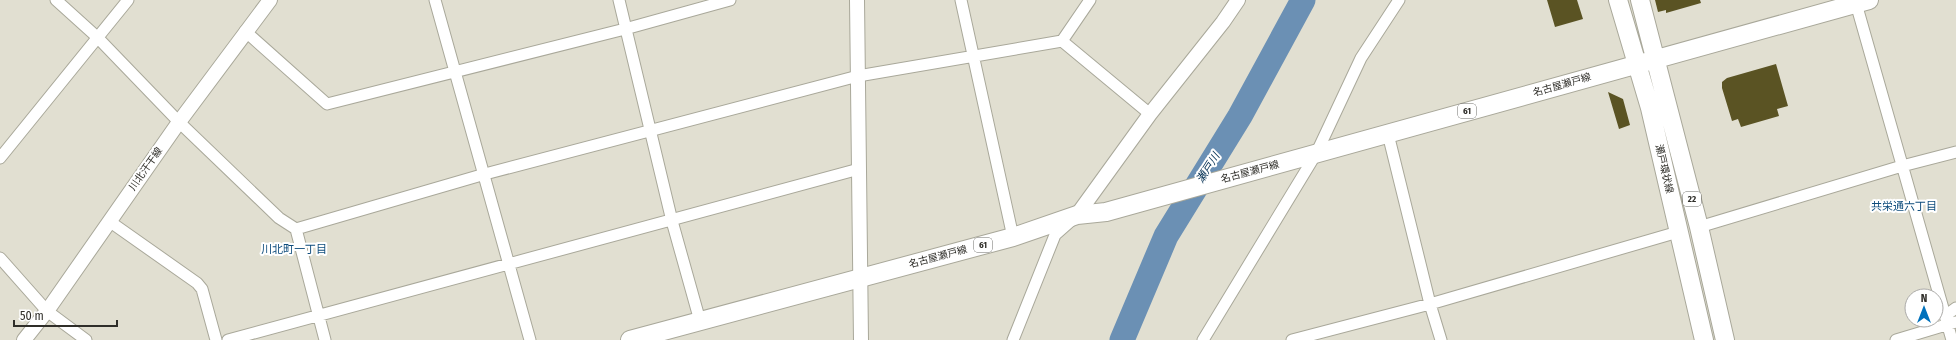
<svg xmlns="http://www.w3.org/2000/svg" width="1956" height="340" viewBox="0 0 1956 340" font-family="'Fira Sans Condensed','Noto Sans JP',sans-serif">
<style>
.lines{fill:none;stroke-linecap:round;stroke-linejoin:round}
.river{stroke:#6b90b4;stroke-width:25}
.building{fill:#5a5323}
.minor-casing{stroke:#a9a89a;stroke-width:13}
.tertiary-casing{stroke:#a9a89a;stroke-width:16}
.primary-casing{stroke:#a9a89a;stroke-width:20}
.minor{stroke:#fff;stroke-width:11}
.tertiary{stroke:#fff;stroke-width:14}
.primary{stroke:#fff;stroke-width:18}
.labels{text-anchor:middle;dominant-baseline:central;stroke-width:4;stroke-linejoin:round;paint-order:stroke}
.shield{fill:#fff;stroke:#6d6d69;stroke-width:1}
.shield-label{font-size:9px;font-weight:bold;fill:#2f2e29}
.street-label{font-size:10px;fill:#2f2e29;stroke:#fff}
.water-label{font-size:11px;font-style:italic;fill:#002e51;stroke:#fff}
.neighbourhood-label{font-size:11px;fill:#0e4c7c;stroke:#fff}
</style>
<rect width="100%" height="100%" fill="#e1dfd1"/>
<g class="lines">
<path class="river" d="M 1122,340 L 1166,236 L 1240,116 L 1303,0"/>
</g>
<path class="building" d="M 1547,0 L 1577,0 L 1583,19 L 1555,27 Z
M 1655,0 L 1700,0 L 1701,3 L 1666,13 L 1666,10 L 1658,12 Z
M 1776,64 L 1788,106 L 1777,109 L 1779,116 L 1741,127 L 1738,119 L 1732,121 L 1722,88 L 1722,82 L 1727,78 Z
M 1608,92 L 1623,99 L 1630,125 L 1619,129 Z"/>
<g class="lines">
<defs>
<path id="minor" d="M 56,0 L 97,37 L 179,122 L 279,218 L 296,229 L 325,340
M 435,0 L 530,340
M 619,0 L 672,221 L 700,321
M 961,0 L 1013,237
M 1855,0 L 1952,340
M 245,31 L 327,104 L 625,29 L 730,0
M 1062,41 L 1150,114
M 1388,134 L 1430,304 L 1441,340
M 0,158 L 128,0
M 109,221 L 197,283 L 202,289 L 216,340
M 1699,227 L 1902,166 L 1956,152
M 296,229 L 485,174 L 858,76 L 1062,41 L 1090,0
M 0,258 L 47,311 L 86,340
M 1945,316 L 1956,308
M 228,340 L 859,169
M 1013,340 L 1055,235 L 1072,220
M 1203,340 L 1316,154 L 1361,58 L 1399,0
M 1292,340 L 1430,304 L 1678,232
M 1896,340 L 1956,322"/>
<path id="tertiary" d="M 857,0 L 861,340
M 1077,215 L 1150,114 L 1223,22 L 1238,0
M 24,340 L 47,311 L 179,122 L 270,0"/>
<path id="primary" d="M 1618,0 L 1650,108 L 1704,340
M 1640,0 L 1699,227 L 1725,340
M 630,340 L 1013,237 L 1077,215 L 1106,212 L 1869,0"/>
</defs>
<use href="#minor" class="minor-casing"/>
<use href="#tertiary" class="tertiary-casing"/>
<use href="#primary" class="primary-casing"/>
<use href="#minor" class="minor"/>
<use href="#tertiary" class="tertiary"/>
<use href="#primary" class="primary"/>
</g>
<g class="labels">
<g class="shield">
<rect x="1458" y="104" width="18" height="14" rx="3"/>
<rect x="1683" y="192" width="18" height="14" rx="3"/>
<rect x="974" y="238" width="18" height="14" rx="3"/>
</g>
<g class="shield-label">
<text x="1467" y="111">61</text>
<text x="1692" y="199">22</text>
<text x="983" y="245">61</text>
</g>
<g class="street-label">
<text transform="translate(1562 85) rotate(-16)">名古屋瀬戸線</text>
<text transform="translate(146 169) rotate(-55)">川北汗干線</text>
<text transform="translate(1664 169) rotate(77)">瀬戸環状線</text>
<text transform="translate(1250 172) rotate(-15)">名古屋瀬戸線</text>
<text transform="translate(938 257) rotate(-15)">名古屋瀬戸線</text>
</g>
<g class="water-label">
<text transform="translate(1208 168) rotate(-58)">瀬戸川</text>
</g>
<g class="neighbourhood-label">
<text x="1904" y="206">共栄通六丁目</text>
<text x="294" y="249">川北町一丁目</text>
</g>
</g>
<g transform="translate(1924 308)"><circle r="19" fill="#ffffff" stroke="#acaba9"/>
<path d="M0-3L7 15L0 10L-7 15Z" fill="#0071bc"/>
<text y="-6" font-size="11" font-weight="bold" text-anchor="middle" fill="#2f2e29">N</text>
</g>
<path d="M14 320v6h103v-6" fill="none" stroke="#2f2e29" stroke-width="2"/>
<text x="20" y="320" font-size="12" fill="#2f2e29" stroke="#ffffff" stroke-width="3" paint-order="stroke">50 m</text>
</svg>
